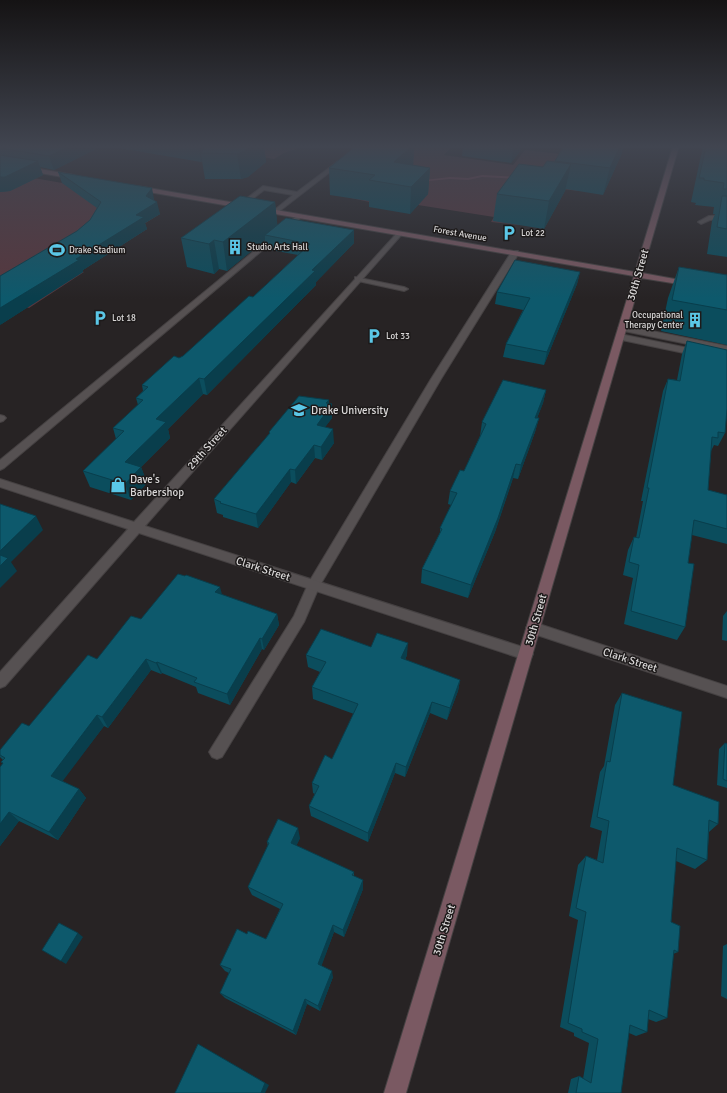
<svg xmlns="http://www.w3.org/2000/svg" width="727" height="1093" viewBox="0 0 727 1093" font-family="Signika,sans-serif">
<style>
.green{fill:#57373e}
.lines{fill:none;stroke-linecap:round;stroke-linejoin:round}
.stream{fill:#7d4856;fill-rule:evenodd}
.lane-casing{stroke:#454142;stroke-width:2}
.street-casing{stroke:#454142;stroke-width:2}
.secondary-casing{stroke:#454142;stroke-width:2}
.lane{fill:#565152;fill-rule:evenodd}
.street{fill:#565152;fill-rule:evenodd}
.secondary{fill:#7a5962;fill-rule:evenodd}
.wall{fill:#0b4d5d}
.shaded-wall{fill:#093e4c}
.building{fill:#0d596c;stroke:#093e4c}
.labels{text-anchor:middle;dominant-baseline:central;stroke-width:3;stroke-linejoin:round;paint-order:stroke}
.far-poi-label{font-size:9px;fill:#dad8d8;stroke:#1d1a1a;text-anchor:start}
.far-street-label{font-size:9px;fill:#dad8d8;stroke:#1d1a1a}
.street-label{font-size:11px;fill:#dad8d8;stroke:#1d1a1a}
.poi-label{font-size:11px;fill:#dad8d8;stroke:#1d1a1a;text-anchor:start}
</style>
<rect width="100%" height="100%" fill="#272324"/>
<path class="green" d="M 225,146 L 305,146 L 284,153 L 274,159 L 250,155 Z
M 370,146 L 452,146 L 444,155 L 513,165 L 525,150 L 569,155 L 579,191 L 554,188 L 533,202 L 519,225 L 491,222 L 494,217 L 418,205 L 428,194 L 374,203 L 351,198 Z
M 5,173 L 154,199 L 152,202 L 156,212 L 160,214 L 139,227 L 147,229 L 81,271 L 84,272 L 29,308 L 26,307 L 0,324 L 0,174 Z"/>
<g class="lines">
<path class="stream" d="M 482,175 L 520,177 L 522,178 L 520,179 L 482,177 L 468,180 L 450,179 L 418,182 L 416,181 L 450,177 L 468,178 Z"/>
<defs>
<path id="lane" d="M 337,162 L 340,164 L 339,165 L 277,213 L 272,212 L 293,195 L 264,190 L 242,207 L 237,206 L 263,186 L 297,192 Z
M 298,215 L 303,216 L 4,468 L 0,470 L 0,460 Z
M 727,215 L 727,219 L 710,220 L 701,224 L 698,222 L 709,216 Z
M 512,251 L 518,251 L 519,253 L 441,379 L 319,587 L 304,622 L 222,757 L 217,759 L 212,757 L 209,752 L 212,747 L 294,616 L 309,582 L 431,379 Z
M 355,277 L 404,287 L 408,289 L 404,291 L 358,281 L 355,281 Z
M 622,325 L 727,346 L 727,352 L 619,330 L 618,328 Z
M 620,334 L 727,356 L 727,362 L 617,339 L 616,337 L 617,335 Z
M 0,415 L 4,416 L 6,418 L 3,421 L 0,422 Z"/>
<path id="street" d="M 398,232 L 403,233 L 145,526 L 526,648 L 531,650 L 533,654 L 531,658 L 526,660 L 139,533 L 5,686 L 0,688 L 0,672 L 128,529 L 0,487 L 0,479 L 134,522 Z
M 533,622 L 727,686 L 727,698 L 528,632 L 526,628 L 528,624 Z"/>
<path id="secondary" d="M 673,146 L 679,146 L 642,273 L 691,282 L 695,284 L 691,286 L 641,278 L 406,1093 L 384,1093 L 634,276 L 137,190 L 134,188 L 137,186 L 635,272 Z
M 0,162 L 74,175 L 77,177 L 74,179 L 0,166 Z"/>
</defs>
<use href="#lane" class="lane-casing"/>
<use href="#street" class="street-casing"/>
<use href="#secondary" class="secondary-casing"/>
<use href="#lane" class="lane"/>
<use href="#street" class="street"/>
<use href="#secondary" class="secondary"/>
</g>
<path class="wall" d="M 0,146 L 102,146 L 54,170 L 40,167 L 43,175 L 10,191 L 0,192 Z
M 107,146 L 264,146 L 266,162 L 248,177 L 241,179 L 205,179 L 202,161 L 201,162 Z
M 356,146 L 414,146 L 413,165 L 430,168 L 428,194 L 410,214 L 369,207 L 369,201 L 330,195 L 329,168 Z
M 463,146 L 524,146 L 511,163 L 462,156 Z
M 564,146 L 623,146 L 622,153 L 603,195 L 566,189 L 544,229 L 493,221 L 497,194 L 554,162 Z
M 703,146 L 727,146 L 727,257 L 707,254 L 712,221 L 715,214 L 713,214 L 714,207 L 695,205 L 696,203 L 691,202 Z
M 58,172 L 154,199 L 153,200 L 160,214 L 145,223 L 147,229 L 83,270 L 83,272 L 0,325 L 77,231 L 90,220 L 97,208 L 62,183 Z
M 275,202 L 277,225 L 354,230 L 354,243 L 316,282 L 316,285 L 207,395 L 203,394 L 168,429 L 170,438 L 141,467 L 147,483 L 131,500 L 90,487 L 83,471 L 116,439 L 113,428 L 138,405 L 136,398 L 143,391 L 142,385 L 183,356 L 253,297 L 298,255 L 266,249 L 265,240 L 227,271 L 219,269 L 214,274 L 187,267 L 181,238 Z
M 679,267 L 727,275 L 727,345 L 661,331 L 668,298 Z
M 580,272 L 577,284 L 544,365 L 503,357 L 506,344 L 523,310 L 495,304 L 497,292 Z
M 687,341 L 725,433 L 718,446 L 714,445 L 711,451 L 708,490 L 727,495 L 727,544 L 692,535 L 688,563 L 685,627 L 677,640 L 624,624 L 633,578 L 623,575 L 628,550 L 634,537 L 636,538 L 643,501 L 641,501 L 663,391 L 668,379 L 677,380 L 682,354 Z
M 546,390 L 543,403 L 537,418 L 539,418 L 535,432 L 518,479 L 513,478 L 495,532 L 468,598 L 421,583 L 422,569 L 440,533 L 440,528 L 451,505 L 448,504 L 450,491 L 464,471 L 480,436 L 482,422 Z
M 329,403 L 332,418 L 325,427 L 334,443 L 322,460 L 315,458 L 296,484 L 291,482 L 258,528 L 223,517 L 223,515 L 217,513 L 214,499 L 269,434 L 269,432 Z
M 222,595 L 277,614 L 279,625 L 264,650 L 262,649 L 230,705 L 198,693 L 196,687 L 162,673 L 161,674 L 151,670 L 108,728 L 104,726 L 62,781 L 79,789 L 86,798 L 58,840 L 19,821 L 0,846 L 3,764 L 1,762 L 3,760 L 0,757 L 0,750 L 29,726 L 97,659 L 141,619 Z
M 727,611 L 727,641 L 722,640 L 723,616 Z
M 371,647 L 407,655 L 405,660 L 460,680 L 458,691 L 447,720 L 430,713 L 405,777 L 395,773 L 368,842 L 311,816 L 309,806 L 315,794 L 313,793 L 312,783 L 332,759 L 354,714 L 313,699 L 312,687 L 320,672 L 308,667 L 306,655 Z
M 622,693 L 673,785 L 718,824 L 709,832 L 707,860 L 695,869 L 676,861 L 671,922 L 678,952 L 673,954 L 667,1018 L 656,1022 L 648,1019 L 647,1032 L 636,1036 L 629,1033 L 621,1093 L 568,1093 L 571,1079 L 579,1076 L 583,1079 L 589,1043 L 574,1036 L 574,1033 L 560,1027 L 578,920 L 569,916 L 578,865 L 586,856 L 597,860 L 602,831 L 590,827 L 600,772 L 604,766 L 615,705 Z
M 725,743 L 727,744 L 727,788 L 717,785 L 719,749 Z
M 300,838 L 296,846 L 354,872 L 354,876 L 363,889 L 344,937 L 334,932 L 321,966 L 333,977 L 320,1011 L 307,1004 L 296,1035 L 225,998 L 220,993 L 229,973 L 225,971 L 220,965 L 247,934 L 266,939 L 280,909 L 252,895 L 248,887 L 268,846 L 267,842 Z
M 727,944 L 727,999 L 721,996 L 723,946 Z"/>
<path class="shaded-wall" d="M 70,146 L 102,146 L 54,170 L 49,156 Z
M 202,146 L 227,146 L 201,153 L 202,161 L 201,162 L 199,148 Z
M 251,146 L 264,146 L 266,162 L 248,177 L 241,179 L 237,154 Z
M 412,146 L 414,146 L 413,170 L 394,162 Z
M 514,146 L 524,146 L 511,163 Z
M 620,146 L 623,146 L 622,153 L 603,195 L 610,168 Z
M 38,161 L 43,175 L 10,191 L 0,192 L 0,177 Z
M 571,164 L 565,191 L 544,229 L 549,201 Z
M 430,168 L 428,194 L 410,214 L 411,187 Z
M 152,188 L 154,199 L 148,208 L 146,196 Z
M 157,202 L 160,214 L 145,223 L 147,229 L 83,270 L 83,272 L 0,325 L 0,308 L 76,259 L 136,215 Z
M 275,202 L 278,230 L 265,235 L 265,240 L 227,271 L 223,242 Z
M 354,230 L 354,243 L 316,282 L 316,285 L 207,395 L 204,379 L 312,270 Z
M 214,240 L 219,269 L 214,274 L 209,244 Z
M 580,272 L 577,284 L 544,365 L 547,352 Z
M 199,378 L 203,394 L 168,429 L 170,438 L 141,467 L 147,483 L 131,500 L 125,484 L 125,462 L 156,419 Z
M 546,390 L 543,403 L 532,431 L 535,418 Z
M 329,400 L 329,408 L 332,404 L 332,418 L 317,438 L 317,425 L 326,403 Z
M 539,418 L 535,432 L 518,479 L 521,465 Z
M 333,429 L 334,443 L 322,460 L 321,447 Z
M 314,445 L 315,458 L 296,484 L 295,470 Z
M 516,464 L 513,478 L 495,532 L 468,598 L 471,585 Z
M 290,469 L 291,482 L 258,528 L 256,514 Z
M 36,516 L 43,530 L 11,562 L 17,571 L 0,588 L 0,551 Z
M 220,587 L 223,598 L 215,592 Z
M 277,614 L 279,625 L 264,650 L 262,639 Z
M 260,638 L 262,649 L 230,705 L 227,694 Z
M 408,643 L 407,655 L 400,670 L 401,658 Z
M 146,659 L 151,670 L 108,728 L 102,717 Z
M 157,662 L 162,673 L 161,674 L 156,663 Z
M 460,680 L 458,691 L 447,720 L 450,708 Z
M 432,702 L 430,713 L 405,777 L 406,767 Z
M 97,715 L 104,726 L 59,786 L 51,776 Z
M 396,763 L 395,773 L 368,842 L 368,833 Z
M 79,789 L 86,798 L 58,840 L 49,832 Z
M 9,812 L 19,821 L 0,846 L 0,824 Z
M 298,828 L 300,838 L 293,853 L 291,843 Z
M 363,880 L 363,889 L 344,937 L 343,930 Z
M 333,925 L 334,932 L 320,970 L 318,964 Z
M 78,933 L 83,937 L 66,964 L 61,961 Z
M 332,971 L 333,977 L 320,1011 L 318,1006 Z
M 305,999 L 307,1004 L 296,1035 L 293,1031 Z
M 198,1044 L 269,1085 L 265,1093 L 261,1093 Z"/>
<path class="building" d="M 0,146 L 70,146 L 49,156 L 0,148 Z
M 189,146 L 202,146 L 199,148 Z
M 205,146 L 251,146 L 245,151 L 237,154 L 201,153 Z
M 356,146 L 412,146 L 394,162 L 430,168 L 411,187 L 369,180 L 375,175 L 329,168 Z
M 564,146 L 620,146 L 610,168 L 555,161 Z
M 706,146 L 727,146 L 727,189 L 723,189 L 724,183 L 704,180 L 704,178 L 699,178 Z
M 0,155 L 38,161 L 5,177 L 0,177 Z
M 547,161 L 571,164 L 549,201 L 497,194 L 519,164 L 543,167 Z
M 58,172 L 152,188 L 146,196 L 157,202 L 136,215 L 144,217 L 76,259 L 79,260 L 0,308 L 0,276 L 77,231 L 90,220 L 101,202 Z
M 240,196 L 275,202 L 223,242 L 214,240 L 209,244 L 181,238 Z
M 722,196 L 727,196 L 727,229 L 717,227 Z
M 286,218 L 354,230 L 312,270 L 315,271 L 204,379 L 199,378 L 156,419 L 166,422 L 125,462 L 141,467 L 125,484 L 83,471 L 124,431 L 113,428 L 143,400 L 136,398 L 148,387 L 142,385 L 174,356 L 179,358 L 183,356 L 249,296 L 253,297 L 310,244 L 265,235 Z
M 515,260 L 580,272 L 547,352 L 506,344 L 530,298 L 497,292 Z
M 679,267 L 727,275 L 727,310 L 672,300 Z
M 687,341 L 727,350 L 727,409 L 725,433 L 718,432 L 718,438 L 712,437 L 708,490 L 727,495 L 727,529 L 694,520 L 688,563 L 694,564 L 685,627 L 631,611 L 639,565 L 629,562 L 634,537 L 639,538 L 649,488 L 647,488 L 668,379 L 680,381 Z
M 503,380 L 546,390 L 535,418 L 539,418 L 521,465 L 516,464 L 498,518 L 471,585 L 422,569 L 442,529 L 440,528 L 457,493 L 450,491 L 460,470 L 464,471 L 486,424 L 482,422 Z
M 299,396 L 329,400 L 326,403 L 332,404 L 317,425 L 333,429 L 321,447 L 314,445 L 295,470 L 290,469 L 256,514 L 220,503 L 221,502 L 214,499 L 270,433 L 269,432 Z
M 0,504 L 36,516 L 0,551 Z
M 0,555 L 8,558 L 0,566 Z
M 178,574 L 185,576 L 186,575 L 220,587 L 215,592 L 277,614 L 262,639 L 260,638 L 227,694 L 194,682 L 197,678 L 157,662 L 156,663 L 146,659 L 102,717 L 97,715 L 51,776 L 79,789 L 49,832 L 9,812 L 0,824 L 0,767 L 3,763 L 1,762 L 5,758 L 0,755 L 0,750 L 22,723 L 29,726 L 88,655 L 97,659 L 131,616 L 141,619 Z
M 321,629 L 371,647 L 377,633 L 408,643 L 401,658 L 460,680 L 450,708 L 432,702 L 406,767 L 396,763 L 368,833 L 309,806 L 319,786 L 312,783 L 325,755 L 332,759 L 358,704 L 312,687 L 326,662 L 306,655 Z
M 622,693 L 682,712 L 673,785 L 719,802 L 718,824 L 709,820 L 707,860 L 677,848 L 671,922 L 680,926 L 678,952 L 674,950 L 667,1018 L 649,1010 L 647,1032 L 630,1025 L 621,1093 L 576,1093 L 579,1076 L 591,1083 L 598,1039 L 582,1032 L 582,1029 L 568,1023 L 586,912 L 576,908 L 586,856 L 603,863 L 609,821 L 597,817 L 607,761 L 610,762 Z
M 725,743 L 727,744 L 727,781 L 723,779 Z
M 278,819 L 298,828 L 291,843 L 354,872 L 352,875 L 363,880 L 343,930 L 333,925 L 318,964 L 332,971 L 318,1006 L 305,999 L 293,1031 L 220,993 L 231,969 L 220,965 L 237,929 L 247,934 L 248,931 L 266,939 L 283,904 L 248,887 L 269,843 L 267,842 Z
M 59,923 L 78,933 L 61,961 L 42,950 Z
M 198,1044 L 265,1083 L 261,1093 L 175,1093 Z"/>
<linearGradient id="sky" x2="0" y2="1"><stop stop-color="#151314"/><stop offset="0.49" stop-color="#414550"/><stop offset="1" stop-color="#414550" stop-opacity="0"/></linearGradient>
<rect width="727" height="299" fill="url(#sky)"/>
<defs>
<symbol id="parking-bare" viewBox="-9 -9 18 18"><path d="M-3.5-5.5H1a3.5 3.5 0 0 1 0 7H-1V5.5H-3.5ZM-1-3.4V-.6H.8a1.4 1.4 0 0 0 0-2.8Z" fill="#5bc7e7" stroke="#1d1a1a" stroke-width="2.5" paint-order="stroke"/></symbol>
<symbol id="building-bare" viewBox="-9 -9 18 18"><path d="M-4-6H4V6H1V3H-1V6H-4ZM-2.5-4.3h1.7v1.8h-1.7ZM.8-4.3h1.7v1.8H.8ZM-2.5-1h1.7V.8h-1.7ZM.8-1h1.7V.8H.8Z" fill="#5bc7e7" stroke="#1d1a1a" stroke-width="2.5" paint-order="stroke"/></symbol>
<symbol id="stadium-bare" viewBox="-9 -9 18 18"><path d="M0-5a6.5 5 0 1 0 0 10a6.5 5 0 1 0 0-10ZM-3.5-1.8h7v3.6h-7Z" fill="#5bc7e7" stroke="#1d1a1a" stroke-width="2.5" paint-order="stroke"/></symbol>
<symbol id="university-bare" viewBox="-9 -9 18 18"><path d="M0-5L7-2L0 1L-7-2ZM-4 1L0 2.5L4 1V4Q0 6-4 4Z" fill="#5bc7e7" stroke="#1d1a1a" stroke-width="2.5" paint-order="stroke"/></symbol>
<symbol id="shop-bare" viewBox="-9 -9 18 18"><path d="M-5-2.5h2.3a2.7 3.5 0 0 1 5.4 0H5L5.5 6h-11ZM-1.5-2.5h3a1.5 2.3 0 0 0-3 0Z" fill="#5bc7e7" stroke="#1d1a1a" stroke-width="2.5" paint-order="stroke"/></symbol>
</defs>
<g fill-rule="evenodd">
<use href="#parking-bare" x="498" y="222" width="22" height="22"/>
<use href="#building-bare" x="224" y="236" width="22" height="22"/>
<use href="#stadium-bare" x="46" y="239" width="22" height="22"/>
<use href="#parking-bare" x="89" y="307" width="22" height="22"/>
<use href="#building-bare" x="684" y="309" width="22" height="22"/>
<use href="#parking-bare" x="363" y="325" width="22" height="22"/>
<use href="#university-bare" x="288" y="399" width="22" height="22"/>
<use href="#shop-bare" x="107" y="474" width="22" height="22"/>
</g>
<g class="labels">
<g class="far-poi-label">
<text x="521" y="233">Lot 22</text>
<text x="247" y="247">Studio Arts Hall</text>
<text x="69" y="250">Drake Stadium</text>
<text x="683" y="315" text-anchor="end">Occupational<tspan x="683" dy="10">Therapy Center</tspan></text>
<text x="112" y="318">Lot 18</text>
<text x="386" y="336">Lot 33</text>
</g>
<g class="far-street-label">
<text transform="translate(460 234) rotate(10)">Forest Avenue</text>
</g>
<g class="street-label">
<text transform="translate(638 275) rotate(-74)">30th Street</text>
<text transform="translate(207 448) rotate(-48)">29th Street</text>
<text transform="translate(263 569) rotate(18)">Clark Street</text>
<text transform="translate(536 620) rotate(-74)">30th Street</text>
<text transform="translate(630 660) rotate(18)">Clark Street</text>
<text transform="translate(444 930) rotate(-73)">30th Street</text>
</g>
<g class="poi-label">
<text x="311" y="410">Drake University</text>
<text x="130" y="479">Dave's<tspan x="130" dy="13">Barbershop</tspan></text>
</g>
</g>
</svg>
